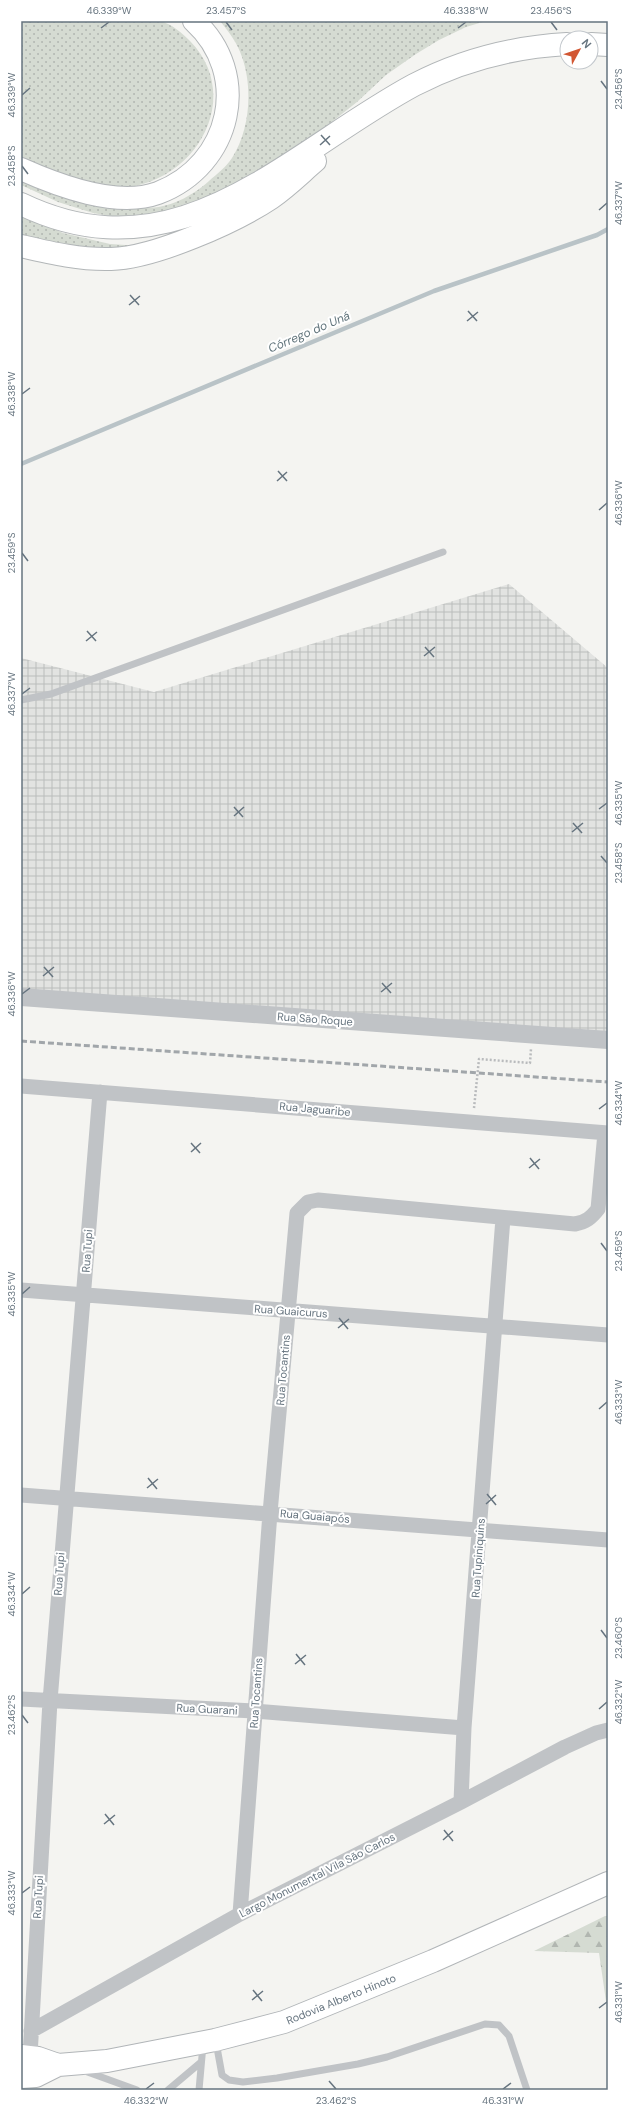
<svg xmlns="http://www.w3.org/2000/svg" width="629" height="2111" viewBox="0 0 629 2111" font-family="'DM Sans',sans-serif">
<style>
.industrial{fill:url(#industrial-grid)}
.green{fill:url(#green-dots)}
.forest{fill:url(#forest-firs)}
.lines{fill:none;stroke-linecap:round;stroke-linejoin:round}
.stream{stroke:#b9c3c7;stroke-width:4.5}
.primary-casing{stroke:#b1b5b8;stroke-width:24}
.motorway-casing{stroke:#b2b6b8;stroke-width:24}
.path{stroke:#b9bbbd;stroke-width:2.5;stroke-dasharray:2 2;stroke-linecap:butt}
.service{stroke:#c0c3c6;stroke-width:7}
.minor{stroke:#c0c3c6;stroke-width:15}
.tertiary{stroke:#c0c3c6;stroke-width:18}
.primary{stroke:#fff;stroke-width:22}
.motorway{stroke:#fff;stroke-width:22}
.rail{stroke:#a1a6aa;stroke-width:3;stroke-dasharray:6 3;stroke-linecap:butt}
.ticks{fill:none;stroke:#66747f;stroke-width:1.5}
.labels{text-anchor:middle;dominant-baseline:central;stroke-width:4;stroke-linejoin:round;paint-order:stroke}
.street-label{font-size:11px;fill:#66747f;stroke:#fff}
.water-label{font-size:12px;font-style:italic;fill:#62757c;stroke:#fff}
.neatline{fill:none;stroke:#66747f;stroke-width:1.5}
.ticks-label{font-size:10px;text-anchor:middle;fill:#66747f}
</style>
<defs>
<pattern id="industrial-grid" width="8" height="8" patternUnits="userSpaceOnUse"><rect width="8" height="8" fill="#e2e3e1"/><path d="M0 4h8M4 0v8" fill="none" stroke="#bbbdbc"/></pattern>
<pattern id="green-dots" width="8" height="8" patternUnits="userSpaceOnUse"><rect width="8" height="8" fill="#d5dbd2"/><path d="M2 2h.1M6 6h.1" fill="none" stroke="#b1b6b0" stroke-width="1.8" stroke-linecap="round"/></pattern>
<pattern id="forest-firs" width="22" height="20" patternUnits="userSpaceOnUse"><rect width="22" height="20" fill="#d5dbd2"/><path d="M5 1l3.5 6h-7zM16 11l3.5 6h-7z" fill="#b1b6b0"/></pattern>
</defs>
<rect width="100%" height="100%" fill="#f4f4f1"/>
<path class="industrial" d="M 509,584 L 608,668 L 608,1036 L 21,992 L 21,658 L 154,692 Z"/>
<path class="green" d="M 21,21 L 160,21 C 172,24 182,33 190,41 C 239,91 205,166 143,184 C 118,192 89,185 66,176 C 51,170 34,166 21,158 Z
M 220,21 L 486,21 L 466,27 L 439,40 L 416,54 L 386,75 L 357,102 L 270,171 L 218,201 L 127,219 L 93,213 L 58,202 L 21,185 L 21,172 C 60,186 105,210 146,208 C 169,208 191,197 209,181 C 217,174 226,167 232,158 C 250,130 253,88 242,57 C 238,44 229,32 220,21 Z
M 21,214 L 63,233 L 110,244 L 141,246 L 92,250 L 21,239 Z"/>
<path class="forest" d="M 605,1916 L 608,1916 L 608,2015 L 599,1953 L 534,1951 Z"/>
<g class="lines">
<path class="stream" d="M 21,464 L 434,291 L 597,235 L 608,229"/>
<defs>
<path id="primary" d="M 21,2056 L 38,2058 L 58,2065 L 107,2061 L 215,2040 L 284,2022 L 433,1961 L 608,1883
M 21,2077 L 36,2076 L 58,2065"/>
<path id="motorway" d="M 591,44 L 608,45
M 21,169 C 59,186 117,208 158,193 C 232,165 252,74 194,21
M 21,204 C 179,280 286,154 414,85 C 462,60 513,47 567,44
M 21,246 C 51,253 80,260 111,259 C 154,258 235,222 271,198 C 287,187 301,173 315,161"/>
</defs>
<use href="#primary" class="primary-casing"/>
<use href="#motorway" class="motorway-casing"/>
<path class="path" d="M 474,1108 L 479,1059 L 530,1063 L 531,1049"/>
<path class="service" d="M 21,700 L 51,694 L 443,552
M 216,2042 L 222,2075 L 229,2080 L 243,2082 L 277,2078 L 358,2064 L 387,2057 L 485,2024 L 499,2025 L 509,2036 L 527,2090
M 82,2070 L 137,2090
M 168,2090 L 200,2063
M 199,2090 L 203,2045"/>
<path class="minor" d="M 21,1086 L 608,1133
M 21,1290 L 608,1335
M 21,1495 L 608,1540
M 21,1699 L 254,1711 L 464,1728
M 461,1802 L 464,1728 L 503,1218
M 240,1914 L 270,1513 L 297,1213 L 308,1202 L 318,1200 L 575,1224 C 586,1222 591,1218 598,1209 L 605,1133
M 31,2031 L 240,1914 L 461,1802 L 565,1747 L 596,1733 L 608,1730
M 30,2056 L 50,1701 L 100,1092"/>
<path class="tertiary" d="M 21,997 L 608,1040"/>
<use href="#primary" class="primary"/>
<use href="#motorway" class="motorway"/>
<path class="rail" d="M 21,1041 L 608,1082"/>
</g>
<path class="ticks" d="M 226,22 L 232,30M 551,22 L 557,30M 101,28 L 109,22M 458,28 L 466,22M 601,81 L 607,89M 22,95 L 30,88M 321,135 L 330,145M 320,145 L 330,136M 22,166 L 28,174M 599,210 L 607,203M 130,295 L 139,305M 129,305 L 140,296M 468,311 L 477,321M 467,321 L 478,312M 22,394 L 30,388M 278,471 L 287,481M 277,481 L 287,472M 599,510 L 607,503M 22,553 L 28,561M 87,631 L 96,641M 86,641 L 97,632M 425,647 L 434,657M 424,656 L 435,647M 22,694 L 30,688M 234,807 L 243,817M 599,809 L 607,803M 234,816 L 244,807M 573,823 L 582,833M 572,832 L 583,823M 601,856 L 607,863M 44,967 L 53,977M 43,976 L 54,967M 382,983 L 391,993M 381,992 L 392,983M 22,994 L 30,988M 599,1109 L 607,1103M 191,1143 L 200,1153M 191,1152 L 201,1143M 530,1158 L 539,1169M 529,1168 L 540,1159M 601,1243 L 607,1251M 22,1294 L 30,1287M 339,1318 L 348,1329M 338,1328 L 349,1319M 599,1409 L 607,1402M 148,1478 L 157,1489M 147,1488 L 158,1479M 487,1494 L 496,1505M 486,1504 L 496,1495M 22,1594 L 30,1587M 601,1630 L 607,1638M 296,1654 L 305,1665M 295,1664 L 306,1655M 599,1709 L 607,1702M 22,1715 L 28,1723M 105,1814 L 114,1825M 104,1824 L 115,1815M 444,1830 L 453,1841M 443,1840 L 453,1831M 22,1893 L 30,1887M 253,1990 L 262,2001M 252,2000 L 263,1991M 599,2008 L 607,2002M 329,2081 L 336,2089M 146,2089 L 154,2083M 503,2089 L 511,2083"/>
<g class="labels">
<g class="street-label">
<text transform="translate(315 1019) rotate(4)">Rua São Roque</text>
<text transform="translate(315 1109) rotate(5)">Rua Jaguaribe</text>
<text transform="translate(87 1251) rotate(-86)">Rua Tupi</text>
<text transform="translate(291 1311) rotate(4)">Rua Guaicurus</text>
<text transform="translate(283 1370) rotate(-85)">Rua Tocantins</text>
<text transform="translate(315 1516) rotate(5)">Rua Guaiapós</text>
<text transform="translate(478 1558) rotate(-86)">Rua Tupiniquins</text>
<text transform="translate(59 1574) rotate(-86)">Rua Tupi</text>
<text transform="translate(256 1693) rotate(-86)">Rua Tocantins</text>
<text transform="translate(207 1709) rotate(3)">Rua Guarani</text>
<text transform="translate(317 1875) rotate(-27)">Largo Monumental Vila São Carlos</text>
<text transform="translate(38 1897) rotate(-87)">Rua Tupi</text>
<text transform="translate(341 1999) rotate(-22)">Rodovia Alberto Hinoto</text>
</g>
<g class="water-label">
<text transform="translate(309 332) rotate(-23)">Córrego do Uná</text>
</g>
</g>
<rect width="629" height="2111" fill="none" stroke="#ffffff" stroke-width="44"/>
<g transform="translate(579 50) rotate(50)"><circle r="19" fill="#ffffff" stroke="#c2c7cc"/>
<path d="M0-3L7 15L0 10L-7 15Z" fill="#d25733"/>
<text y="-6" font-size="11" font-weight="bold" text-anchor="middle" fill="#66747f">N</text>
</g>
<rect x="22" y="22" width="585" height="2067" class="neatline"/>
<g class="ticks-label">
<text x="109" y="14">46.339°W</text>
<text x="226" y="14">23.457°S</text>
<text x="466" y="14">46.338°W</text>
<text x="551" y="14">23.456°S</text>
<text transform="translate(618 89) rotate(-90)" y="4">23.456°S</text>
<text transform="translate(11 95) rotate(-90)" y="4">46.339°W</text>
<text transform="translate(11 166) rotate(-90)" y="4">23.458°S</text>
<text transform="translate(618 203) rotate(-90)" y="4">46.337°W</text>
<text transform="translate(11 394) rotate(-90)" y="4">46.338°W</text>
<text transform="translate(618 503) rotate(-90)" y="4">46.336°W</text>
<text transform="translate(11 553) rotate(-90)" y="4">23.459°S</text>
<text transform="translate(11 694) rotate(-90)" y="4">46.337°W</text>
<text transform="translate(618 803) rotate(-90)" y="4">46.335°W</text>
<text transform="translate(618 863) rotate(-90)" y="4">23.458°S</text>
<text transform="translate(11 994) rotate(-90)" y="4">46.336°W</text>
<text transform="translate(618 1103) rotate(-90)" y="4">46.334°W</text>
<text transform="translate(618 1251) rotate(-90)" y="4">23.459°S</text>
<text transform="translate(11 1294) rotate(-90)" y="4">46.335°W</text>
<text transform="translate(618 1402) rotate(-90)" y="4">46.333°W</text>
<text transform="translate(11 1594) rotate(-90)" y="4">46.334°W</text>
<text transform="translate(618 1638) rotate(-90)" y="4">23.460°S</text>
<text transform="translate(618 1702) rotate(-90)" y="4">46.332°W</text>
<text transform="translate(11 1715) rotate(-90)" y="4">23.462°S</text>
<text transform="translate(11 1893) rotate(-90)" y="4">46.333°W</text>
<text transform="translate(618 2002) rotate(-90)" y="4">46.331°W</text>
<text x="146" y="2104">46.332°W</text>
<text x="336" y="2104">23.462°S</text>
<text x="503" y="2104">46.331°W</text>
</g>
</svg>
